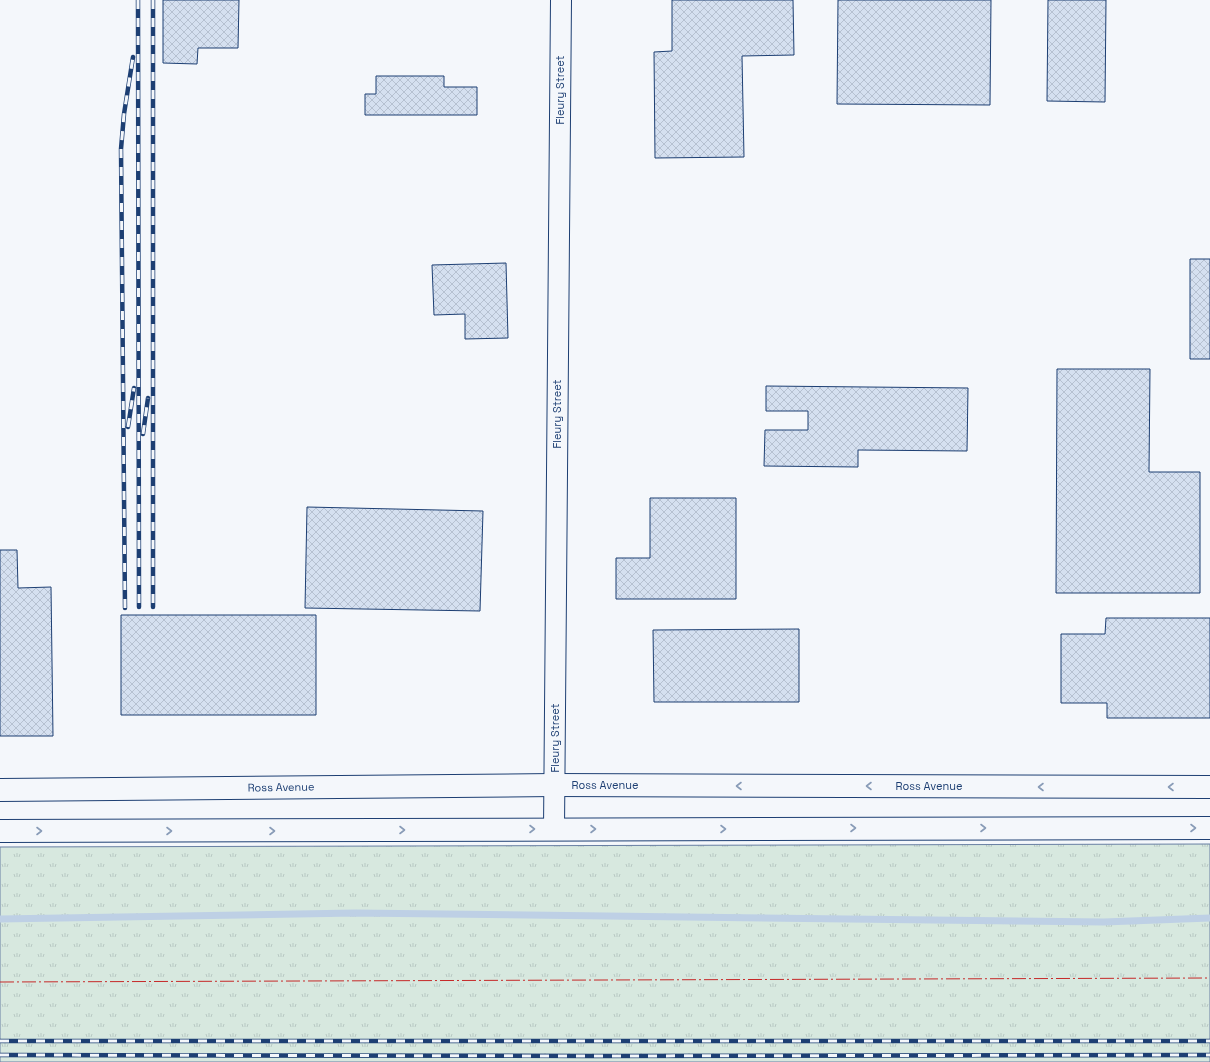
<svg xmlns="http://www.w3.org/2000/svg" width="1210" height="1062" viewBox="0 0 1210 1062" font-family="'Space Grotesk',sans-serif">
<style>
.grass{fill:url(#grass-tufts);stroke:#687fa3}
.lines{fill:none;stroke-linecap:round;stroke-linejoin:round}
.stream{stroke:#bed0e5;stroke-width:7}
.building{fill:url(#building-cross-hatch);stroke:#1d3f73}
.minor-casing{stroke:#1d3f73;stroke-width:22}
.secondary-casing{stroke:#1d3f73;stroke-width:24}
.minor{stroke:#f4f7fb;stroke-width:20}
.secondary{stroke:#f4f7fb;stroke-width:22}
.rail-casing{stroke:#1d3f73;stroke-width:4.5}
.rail{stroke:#f4f7fb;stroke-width:3;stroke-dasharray:9;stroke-linecap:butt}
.power{stroke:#c62828;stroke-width:1;stroke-dasharray:14 3 2 3;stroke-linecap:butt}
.oneway{stroke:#889bb7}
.labels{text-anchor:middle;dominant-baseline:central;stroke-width:3;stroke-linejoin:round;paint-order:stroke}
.street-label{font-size:11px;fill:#1d3f73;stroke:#f4f7fb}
</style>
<defs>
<pattern id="grass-tufts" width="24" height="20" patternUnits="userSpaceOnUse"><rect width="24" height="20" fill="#d7e8df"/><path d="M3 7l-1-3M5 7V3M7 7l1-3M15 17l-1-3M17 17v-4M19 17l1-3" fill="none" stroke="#b8c8c3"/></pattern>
<pattern id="building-cross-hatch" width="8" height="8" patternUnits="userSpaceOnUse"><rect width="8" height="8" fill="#d5e0f0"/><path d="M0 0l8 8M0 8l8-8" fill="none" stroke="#b6c1d1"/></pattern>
</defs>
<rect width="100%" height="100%" fill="#f4f7fb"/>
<path class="grass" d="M 1210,844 L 1210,1062 L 0,1062 L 0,847 Z"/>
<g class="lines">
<path class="stream" d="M 0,919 L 355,913 L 1104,922 L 1210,918"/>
</g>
<path class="building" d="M 163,0 L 239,0 L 238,48 L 198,48 L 197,64 L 163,63 Z
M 672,0 L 793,0 L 794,55 L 742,56 L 744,157 L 655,158 L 654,52 L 672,51 Z
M 838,0 L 991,0 L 990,105 L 837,104 Z
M 1048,0 L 1106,0 L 1105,102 L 1047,101 Z
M 376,76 L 444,76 L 444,87 L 477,87 L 477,115 L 365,115 L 365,94 L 376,94 Z
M 1190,259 L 1210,259 L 1210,359 L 1190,359 Z
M 506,263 L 508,338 L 465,339 L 465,314 L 434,315 L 432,265 Z
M 1057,369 L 1150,369 L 1149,472 L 1200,472 L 1200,593 L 1056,593 Z
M 766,386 L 968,388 L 967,451 L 858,450 L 858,467 L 764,466 L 765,430 L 808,430 L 808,411 L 766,411 Z
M 650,498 L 736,498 L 736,599 L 616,599 L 616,558 L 650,558 Z
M 307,507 L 483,511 L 480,611 L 305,608 Z
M 0,550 L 17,550 L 18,588 L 51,587 L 53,736 L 0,736 Z
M 121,615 L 316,615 L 316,715 L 121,715 Z
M 1106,618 L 1210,618 L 1210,718 L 1107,718 L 1107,703 L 1061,703 L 1061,634 L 1105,634 Z
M 799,629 L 799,702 L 654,702 L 653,630 Z"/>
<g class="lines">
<defs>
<path id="minor" d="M 554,829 L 561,0"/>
<path id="secondary" d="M 0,790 L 554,785 L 1210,787
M 0,831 L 1210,828"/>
</defs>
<use href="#minor" class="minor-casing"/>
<use href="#secondary" class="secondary-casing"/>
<use href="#minor" class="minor"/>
<use href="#secondary" class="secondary"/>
<defs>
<path id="rail" d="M 138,0 L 139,607
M 153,0 L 153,607
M 128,427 L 134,388
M 143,434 L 148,398
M 125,608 L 121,149 L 124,114 L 133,57
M 0,1041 L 1210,1041
M 0,1055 L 594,1056 L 1210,1055"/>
</defs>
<use href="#rail" class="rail-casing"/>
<use href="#rail" class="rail"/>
<path class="power" d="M 0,982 L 1210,978"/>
</g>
<defs><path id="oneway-chevron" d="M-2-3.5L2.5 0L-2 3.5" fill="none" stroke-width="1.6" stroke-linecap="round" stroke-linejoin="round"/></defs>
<g class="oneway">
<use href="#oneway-chevron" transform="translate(739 786) rotate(-180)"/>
<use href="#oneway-chevron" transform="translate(869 786) rotate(-180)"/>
<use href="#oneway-chevron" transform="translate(1041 787) rotate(-180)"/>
<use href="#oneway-chevron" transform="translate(1171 787) rotate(-180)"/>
<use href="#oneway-chevron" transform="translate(853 828)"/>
<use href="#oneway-chevron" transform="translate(983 828)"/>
<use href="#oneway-chevron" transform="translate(1193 828)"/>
<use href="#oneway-chevron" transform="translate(532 829)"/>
<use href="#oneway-chevron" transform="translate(593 829)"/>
<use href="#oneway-chevron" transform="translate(723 829)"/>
<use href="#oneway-chevron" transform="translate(402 830)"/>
<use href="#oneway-chevron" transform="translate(39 831)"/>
<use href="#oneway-chevron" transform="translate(169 831)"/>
<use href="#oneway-chevron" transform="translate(272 831)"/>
</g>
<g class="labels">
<g class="street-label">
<text transform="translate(560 90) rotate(-90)">Fleury Street</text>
<text transform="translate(557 414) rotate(-90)">Fleury Street</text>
<text transform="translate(555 738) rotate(-90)">Fleury Street</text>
<text x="605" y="785">Ross Avenue</text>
<text x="929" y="786">Ross Avenue</text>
<text transform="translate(281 787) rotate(-1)">Ross Avenue</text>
</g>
</g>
</svg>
